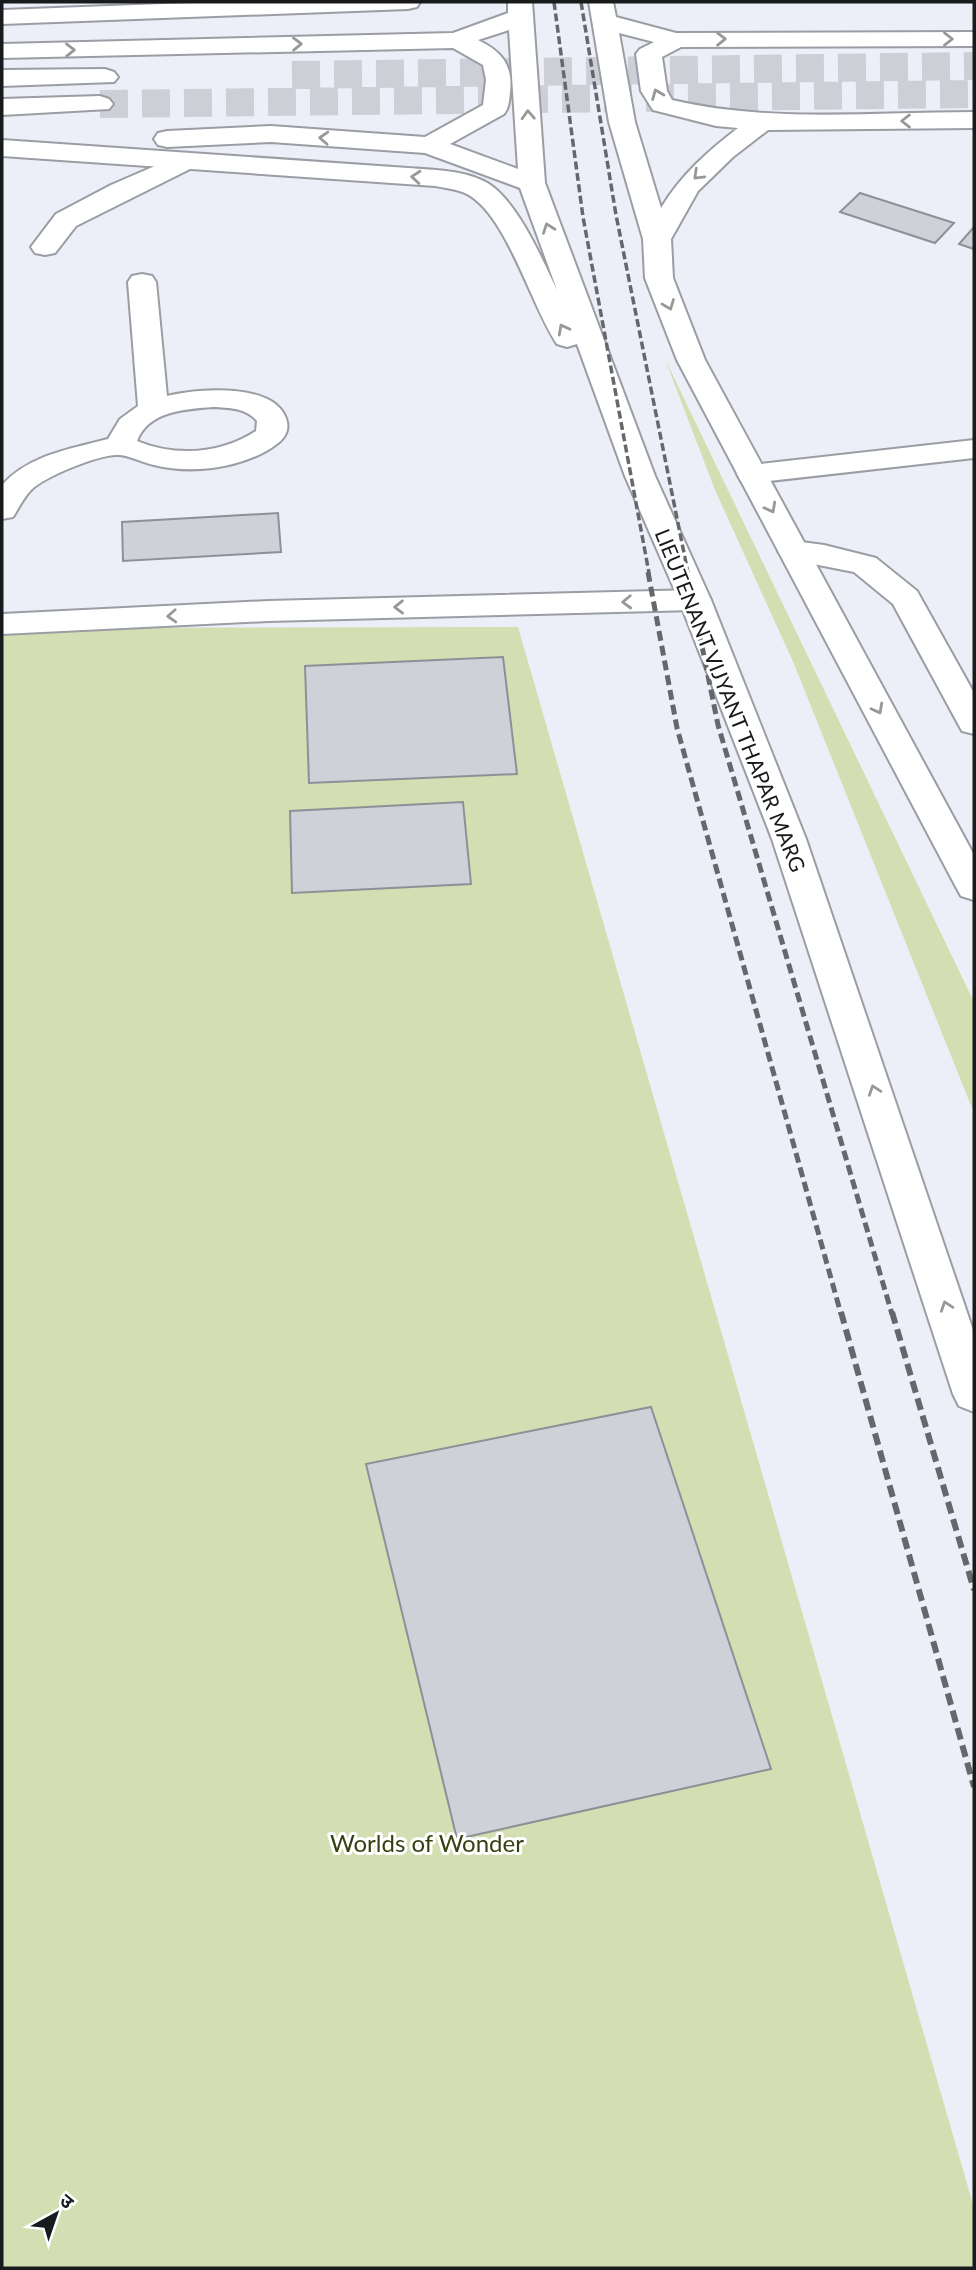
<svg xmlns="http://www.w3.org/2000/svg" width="976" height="2270" viewBox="0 0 976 2270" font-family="Lato,'Noto Sans Devanagari',sans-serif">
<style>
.green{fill:#d3deb2}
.building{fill:#cfd1d9;stroke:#8d9097;stroke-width:2}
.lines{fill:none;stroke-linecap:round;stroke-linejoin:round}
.major-tunnel{stroke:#cccfd6;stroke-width:28;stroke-dasharray:28 14;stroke-linecap:butt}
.minor-casing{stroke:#9a9da4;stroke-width:4}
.major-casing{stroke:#9a9da4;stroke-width:4}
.minor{fill:#fff;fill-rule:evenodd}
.major{fill:#fff;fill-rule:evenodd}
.rail-far2{stroke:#66676c;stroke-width:3.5;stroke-dasharray:8 3.5;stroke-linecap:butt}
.rail-far1{stroke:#66676c;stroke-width:5;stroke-dasharray:10 5;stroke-linecap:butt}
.rail{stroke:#66676c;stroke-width:6;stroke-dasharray:12 6;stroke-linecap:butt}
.oneway{stroke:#989899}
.labels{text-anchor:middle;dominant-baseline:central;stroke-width:6;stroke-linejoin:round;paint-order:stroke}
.street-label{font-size:21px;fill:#191a1c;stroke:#fff}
.near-park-label{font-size:24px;fill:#374011;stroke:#fff}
</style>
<rect width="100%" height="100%" fill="#eceff7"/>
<path class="green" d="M 665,359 L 974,1002 L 974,1113 L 794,664 L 715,490 Z
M 518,627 L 974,2208 L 974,2268 L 2,2268 L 2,628 Z"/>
<path class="building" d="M 860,193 L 954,223 L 935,243 L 840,212 Z
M 974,227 L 974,249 L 959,244 Z
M 278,513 L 281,552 L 123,561 L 122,522 Z
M 503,657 L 517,774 L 309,783 L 305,666 Z
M 463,802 L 471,884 L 292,893 L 290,811 Z
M 651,1407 L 771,1769 L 457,1839 L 366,1464 Z"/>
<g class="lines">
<path class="major-tunnel" d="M 292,75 L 974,66
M 100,104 L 974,94"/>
<defs>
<path id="minor" d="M 216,2 L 420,2 L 417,7 L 408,9 L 2,24 L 2,10 Z
M 185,153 L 194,155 L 198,161 L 194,167 L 76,226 L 55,253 L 45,255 L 35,253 L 31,247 L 56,214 L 111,185 Z
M 142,274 L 152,276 L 156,282 L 167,396 C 195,389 278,381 287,422 C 290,436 278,444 268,450 C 235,469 190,474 154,465 C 143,463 129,455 118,455 C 99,454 44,477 31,490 C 23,498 19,508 13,517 L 2,519 L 2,485 C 29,455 70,449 108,439 L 120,419 L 138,406 L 128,282 L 132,276 ZM 213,407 C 230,408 246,408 257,421 L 256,431 C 221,454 176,457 137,441 C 148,411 186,409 213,407 Z
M 974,440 L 974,458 L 752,483 L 741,481 L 737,474 L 741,467 L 752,465 Z
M 794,541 L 824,545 L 876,558 L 917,591 L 974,693 L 974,734 L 962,731 L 893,604 L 854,572 L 783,558 L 778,551 L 783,544 Z
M 695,590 L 706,593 L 711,600 L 706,607 L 695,610 L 268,621 L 2,634 L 2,614 L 268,601 Z"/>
<path id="major" d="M 508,2 L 532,2 L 545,183 L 655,476 L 711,600 L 806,839 L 974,1333 L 974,1412 L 959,1406 L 953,1394 L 772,839 L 679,600 L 625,476 L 577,344 L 567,347 L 557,344 C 531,306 507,215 467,194 C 457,189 445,188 435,186 L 2,156 L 2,140 L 408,168 C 433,170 467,170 489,184 C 518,203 542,259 557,290 L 520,188 L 425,153 L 271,142 L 167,147 L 158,145 L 154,139 L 158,133 L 167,131 L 271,126 L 425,137 L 483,105 L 486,80 L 483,65 L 453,48 L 2,58 L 2,44 L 453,33 L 508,13 ZM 509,30 L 518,169 L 450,144 L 504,114 C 509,108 509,101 510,93 C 513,66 503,52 478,40 Z
M 589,2 L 613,2 L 616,17 L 676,33 L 974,32 L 974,46 L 681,47 L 662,57 L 667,91 L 672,100 C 770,123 873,112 974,112 L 974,128 L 768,130 L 733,157 L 698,191 L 671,239 L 673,278 L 705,360 L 974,855 L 974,900 L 961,896 L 956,887 L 677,360 L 645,278 L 643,239 L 609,122 ZM 619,33 L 654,42 L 640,49 L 636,54 L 641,91 L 653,110 L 716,126 L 738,128 C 708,151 681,175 661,208 L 635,122 Z
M 105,69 L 114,72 L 118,77 L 114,82 L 2,86 L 2,70 Z
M 100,96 L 109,99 L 113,104 L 109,109 L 2,115 L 2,99 Z"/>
</defs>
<use href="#minor" class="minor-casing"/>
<use href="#major" class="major-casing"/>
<use href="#minor" class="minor"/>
<use href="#major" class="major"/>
<path class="rail-far2" d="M 554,2 L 583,217 L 649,573
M 581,2 L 616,215 L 688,573"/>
<path class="rail-far1" d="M 648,572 L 677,728 L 841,1314
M 687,572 L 718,725 L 892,1314"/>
<path class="rail" d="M 841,1312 L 974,1787
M 892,1312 L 974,1590"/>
</g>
<defs><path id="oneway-chevron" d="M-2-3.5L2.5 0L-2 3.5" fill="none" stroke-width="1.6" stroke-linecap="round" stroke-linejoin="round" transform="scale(1.75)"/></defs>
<g class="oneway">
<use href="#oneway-chevron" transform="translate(721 39) rotate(-1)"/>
<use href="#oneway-chevron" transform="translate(948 39)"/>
<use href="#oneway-chevron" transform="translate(297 44) rotate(-1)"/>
<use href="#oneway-chevron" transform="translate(70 50) rotate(-1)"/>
<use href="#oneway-chevron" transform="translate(657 94) rotate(-112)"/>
<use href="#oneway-chevron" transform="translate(528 115) rotate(-93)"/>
<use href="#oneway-chevron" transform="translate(906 121) rotate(180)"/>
<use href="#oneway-chevron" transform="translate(324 138) rotate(-177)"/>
<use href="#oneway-chevron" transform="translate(698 175) rotate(136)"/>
<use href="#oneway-chevron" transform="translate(416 177) rotate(-175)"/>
<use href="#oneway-chevron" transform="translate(548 228) rotate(-110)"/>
<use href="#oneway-chevron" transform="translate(669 305) rotate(69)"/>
<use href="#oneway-chevron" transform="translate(563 329) rotate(-118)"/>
<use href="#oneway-chevron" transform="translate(771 508) rotate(62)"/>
<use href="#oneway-chevron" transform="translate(627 602) rotate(178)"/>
<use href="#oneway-chevron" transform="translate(399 607) rotate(179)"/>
<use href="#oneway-chevron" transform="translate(172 616) rotate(177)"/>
<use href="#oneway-chevron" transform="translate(878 709) rotate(62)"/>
<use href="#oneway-chevron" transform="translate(874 1090) rotate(-109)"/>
<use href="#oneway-chevron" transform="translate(946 1306) rotate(-109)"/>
</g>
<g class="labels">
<g class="street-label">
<text transform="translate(731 700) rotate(68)">LIEUTENANT VIJYANT THAPAR MARG</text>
</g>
<g class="near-park-label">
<text x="427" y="1842">Worlds of Wonder</text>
</g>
</g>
<rect width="976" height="2270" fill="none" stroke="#191a1c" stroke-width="7"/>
<g transform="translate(56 2214) rotate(40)" stroke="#ffffff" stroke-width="5" paint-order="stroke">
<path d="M0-5L12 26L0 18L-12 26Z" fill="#191a1c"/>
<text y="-10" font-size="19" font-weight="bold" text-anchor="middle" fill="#191a1c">उ</text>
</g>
</svg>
